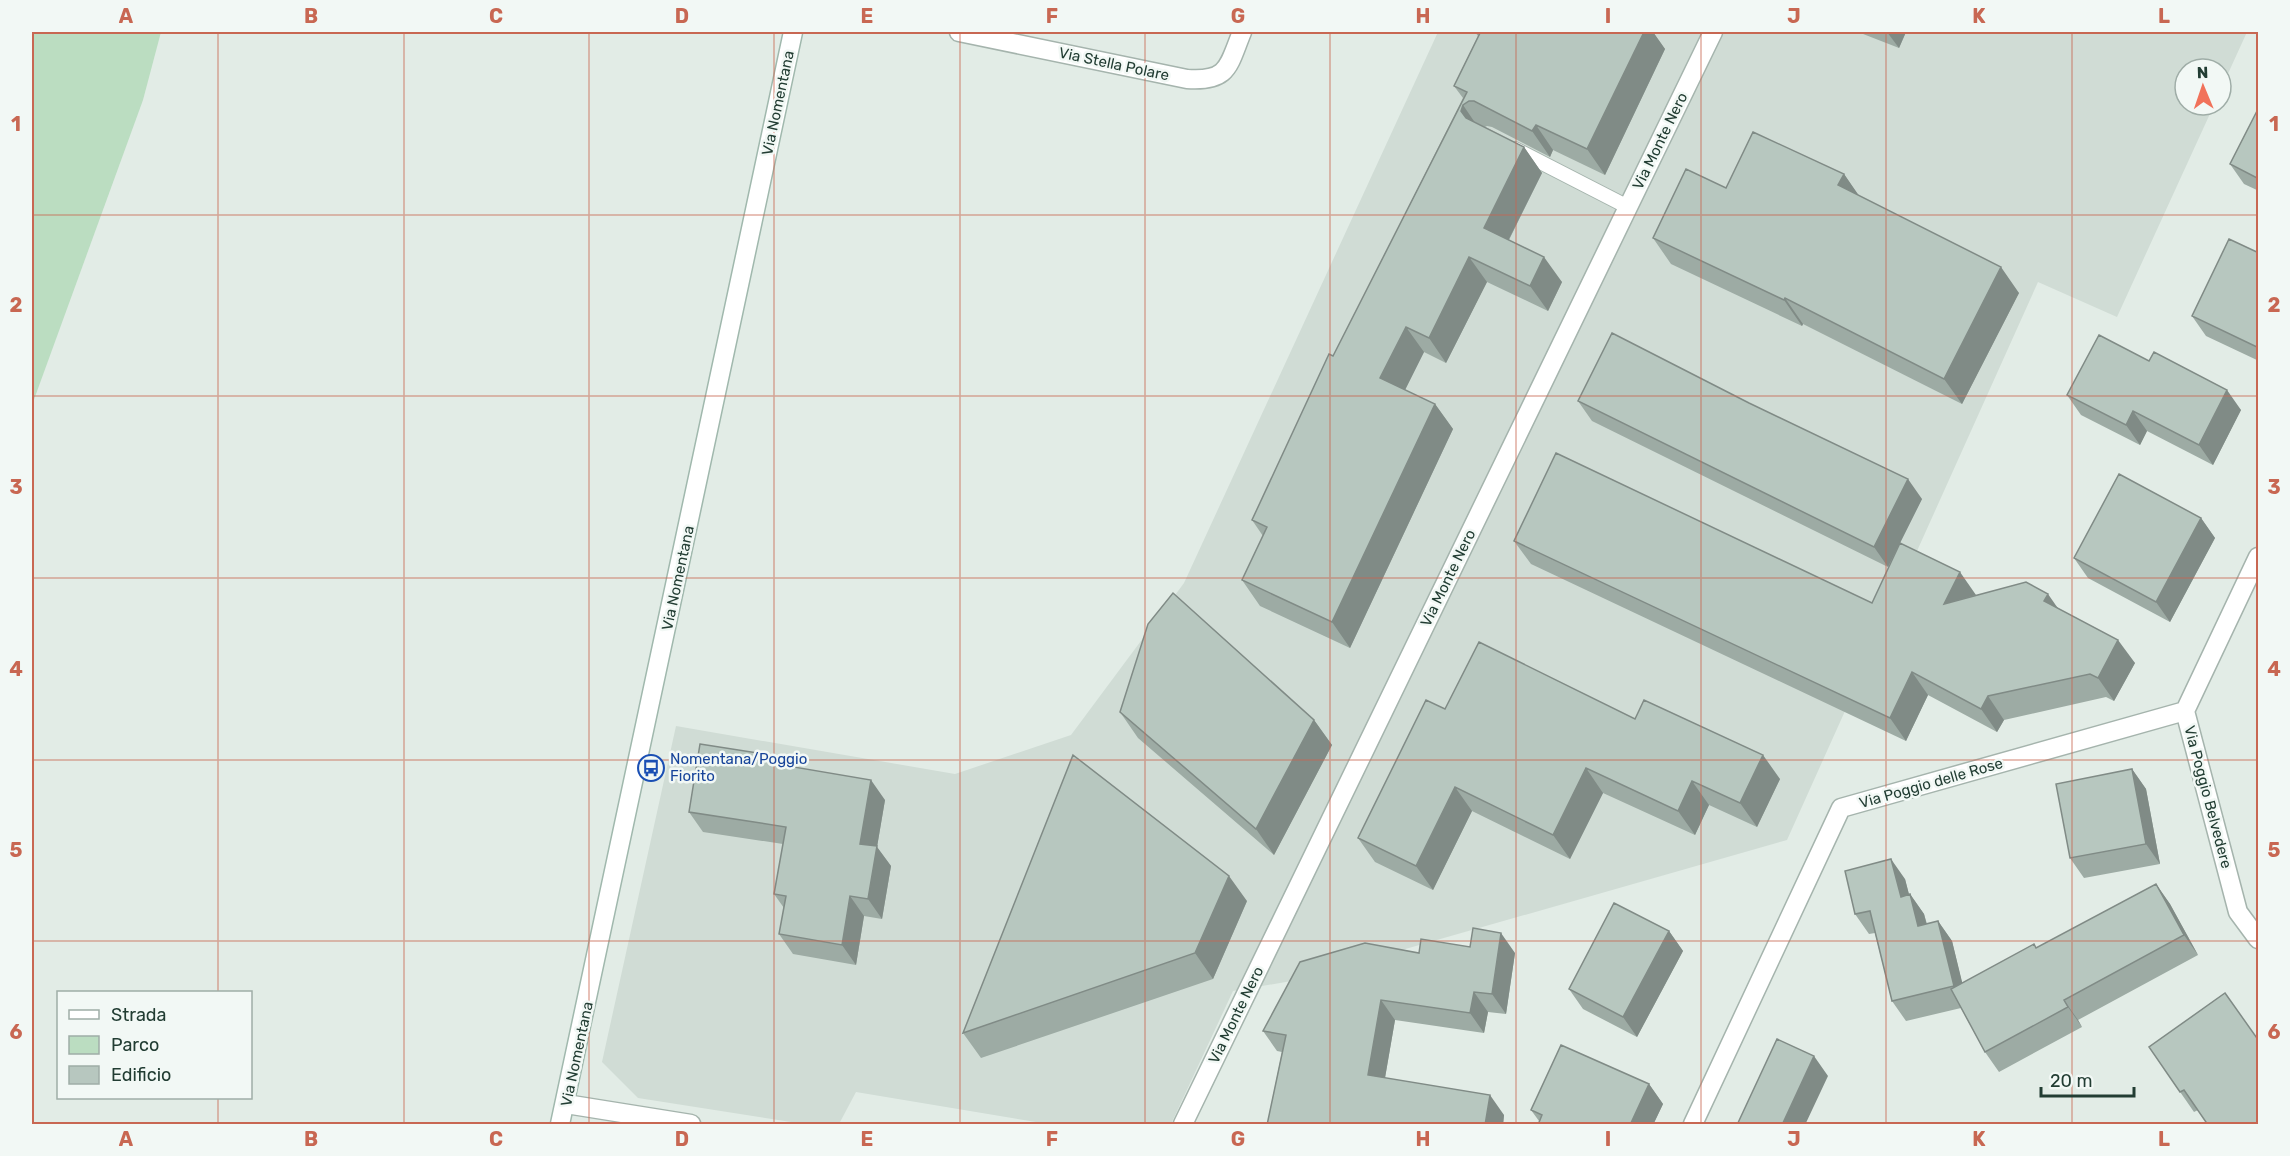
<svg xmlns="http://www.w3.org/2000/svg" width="2290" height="1156" viewBox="0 0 2290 1156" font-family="Rubik,sans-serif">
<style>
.built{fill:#d0dcd5}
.green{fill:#bbddc1}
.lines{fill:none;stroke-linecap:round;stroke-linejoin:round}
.lane-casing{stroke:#a5b4ad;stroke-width:16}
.street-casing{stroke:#a5b4ad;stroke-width:21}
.secondary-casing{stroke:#a0b8ad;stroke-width:21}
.lane{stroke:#fff;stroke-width:14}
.street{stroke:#fff;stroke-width:18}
.secondary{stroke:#fff;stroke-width:18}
.wall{fill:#9daba4}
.shaded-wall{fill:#808b86}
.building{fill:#b7c7bf;stroke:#808b86;stroke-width:1.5}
.grid{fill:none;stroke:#c86752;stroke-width:1.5;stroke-opacity:0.55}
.labels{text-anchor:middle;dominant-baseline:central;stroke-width:5;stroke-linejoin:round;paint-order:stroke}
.street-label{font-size:15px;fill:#223d33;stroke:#f2f8f5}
.transit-label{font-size:15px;fill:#164399;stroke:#f2f8f5;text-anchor:start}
.neatline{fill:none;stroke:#c86752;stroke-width:2}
.grid-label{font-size:20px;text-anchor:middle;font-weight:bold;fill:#c86752}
</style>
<rect width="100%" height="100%" fill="#e2ece6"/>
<path class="built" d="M 1438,32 L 2247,32 L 2221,89 L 2221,69 L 2185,69 L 2185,105 L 2214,105 L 2117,317 L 2038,282 L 1787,840 L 1297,980 L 1233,991 L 1171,1124 L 1048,1124 L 856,1092 L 839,1124 L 804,1124 L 638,1098 L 602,1062 L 676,726 L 955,774 L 1071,735 L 1184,583 Z"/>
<path class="green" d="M 32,32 L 161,32 L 143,100 L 32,405 Z"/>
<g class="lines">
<defs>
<path id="lane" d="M 1515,149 L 1628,207"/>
<path id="street" d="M 959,32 L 1187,79 C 1229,82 1228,66 1242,32
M 2258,557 L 2185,711 L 2238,912 L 2258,939
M 566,1104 L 691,1124
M 1183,1124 L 1713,32
M 1693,1124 L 1841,808 L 2185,711"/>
<path id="secondary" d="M 560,1124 L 793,32"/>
</defs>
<use href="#lane" class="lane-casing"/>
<use href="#street" class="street-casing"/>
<use href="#secondary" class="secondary-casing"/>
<use href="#lane" class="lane"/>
<use href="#street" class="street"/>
<use href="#secondary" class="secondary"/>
</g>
<path class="wall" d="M 1475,32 L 1653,32 L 1665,49 L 1605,175 L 1553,150 L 1550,157 L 1492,127 L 1487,126 L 1485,127 L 1524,147 L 1542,173 L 1509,240 L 1562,282 L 1548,311 L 1487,282 L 1446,363 L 1424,352 L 1405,390 L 1435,404 L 1453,429 L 1350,648 L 1260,606 L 1242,580 L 1263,536 L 1252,520 L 1463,98 L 1454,86 L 1478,36 Z
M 1858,32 L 1906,32 L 1899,48 Z
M 2259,107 L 2259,191 L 2244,184 L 2230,164 Z
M 1844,174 L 1858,195 L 2019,293 L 1962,404 L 1803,324 L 1802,326 L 1671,264 L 1653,238 L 1726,188 Z
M 2259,253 L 2259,361 L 2206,336 L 2192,316 Z
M 2149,361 L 2241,410 L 2213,465 L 2147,431 L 2140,445 L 2081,415 L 2067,395 Z
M 1578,401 L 1922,499 L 1888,567 L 1592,421 Z
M 2201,518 L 2215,538 L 2170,622 L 2088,578 L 2074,558 Z
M 1514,541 L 1872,603 L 1976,595 L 2058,608 L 2135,663 L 2114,701 L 2106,697 L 2004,720 L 1997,732 L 1928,695 L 1906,741 L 1531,564 Z
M 1445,709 L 1635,719 L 1780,779 L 1757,827 L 1709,805 L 1695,835 L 1603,793 L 1570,859 L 1472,811 L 1433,890 L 1375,862 L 1358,838 Z
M 1120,712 L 1314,720 L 1332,745 L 1274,855 L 1138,738 Z
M 777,764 L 885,800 L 877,847 L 891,866 L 882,919 L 864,916 L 856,965 L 793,954 L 779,934 L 784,908 L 774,894 L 783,844 L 703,832 L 689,812 Z
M 2132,769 L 2146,789 L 2160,864 L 2084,878 L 2070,858 Z
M 1905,879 L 1909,895 L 1910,894 L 1924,914 L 1927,924 L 1938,921 L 1952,941 L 1962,983 L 2037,948 L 2156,884 L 2170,904 L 2198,955 L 2078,1020 L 2082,1027 L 1999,1072 L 1985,1052 L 1961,1008 L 1906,1021 L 1892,1001 L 1875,933 L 1869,934 L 1855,914 Z
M 1247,901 L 1213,979 L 981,1058 L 963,1033 Z
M 1669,931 L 1683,951 L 1637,1037 L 1583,1009 L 1569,989 Z
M 1470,947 L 1515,953 L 1506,1014 L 1488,1012 L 1484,1033 L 1395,1020 L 1385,1078 L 1504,1115 L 1503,1125 L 1267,1125 L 1282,1052 L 1277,1051 L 1263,1031 L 1419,953 Z
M 2225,993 L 2198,1110 L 2194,1112 L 2149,1047 Z
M 1649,1084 L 1663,1104 L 1653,1125 L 1538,1125 L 1539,1121 L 1531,1110 Z"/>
<path class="shaded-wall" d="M 1644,32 L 1653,32 L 1665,49 L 1605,175 L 1587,149 Z
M 1887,32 L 1906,32 L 1899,48 Z
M 1463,105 L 1480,130 L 1479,136 L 1461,111 Z
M 1536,125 L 1553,150 L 1550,157 L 1532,131 Z
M 1524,147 L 1542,173 L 1502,253 L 1484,228 Z
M 1844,174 L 1862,200 L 1838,185 Z
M 1469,257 L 1487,282 L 1446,363 L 1429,338 Z
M 1544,257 L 1562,282 L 1548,311 L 1530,286 Z
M 2001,267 L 2019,293 L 1962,404 L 1944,379 Z
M 1785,298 L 1803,324 L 1802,326 L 1784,300 Z
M 1406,327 L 1424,352 L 1398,404 L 1380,378 Z
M 2227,390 L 2241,410 L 2213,465 L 2199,445 Z
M 1435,404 L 1453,429 L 1350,648 L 1332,622 Z
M 2133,411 L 2147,431 L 2140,445 L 2126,425 Z
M 1908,479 L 1922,499 L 1888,567 L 1874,547 Z
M 2201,518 L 2215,538 L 2170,622 L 2156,602 Z
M 1960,572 L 1976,595 L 1944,604 Z
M 2048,594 L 2064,617 L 2044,601 Z
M 2118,640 L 2135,663 L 2114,701 L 2098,678 Z
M 1912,672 L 1928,695 L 1906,741 L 1890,718 Z
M 1988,696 L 2004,720 L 1997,732 L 1981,709 Z
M 1314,720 L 1332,745 L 1274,855 L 1256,829 Z
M 771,755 L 785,775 L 770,763 Z
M 1763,755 L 1780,779 L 1757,827 L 1740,803 Z
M 1586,768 L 1603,793 L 1570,859 L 1553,835 Z
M 2132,769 L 2146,789 L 2160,864 L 2146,844 Z
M 871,780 L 885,800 L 877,847 L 891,866 L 882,919 L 868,899 L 860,844 Z
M 1692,781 L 1709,805 L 1695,835 L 1678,811 Z
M 1455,787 L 1472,811 L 1433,890 L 1416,866 Z
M 1891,859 L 1905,879 L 1915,917 L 1901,897 Z
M 1229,876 L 1247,901 L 1213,979 L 1195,953 Z
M 2156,884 L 2170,904 L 2198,955 L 2184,935 Z
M 1910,894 L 1924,914 L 1932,946 L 1918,926 Z
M 850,896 L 864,916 L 856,965 L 842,945 Z
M 1938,921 L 1952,941 L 1968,1006 L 1954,986 Z
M 1669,931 L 1683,951 L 1637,1037 L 1623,1017 Z
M 1501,933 L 1515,953 L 1506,1014 L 1492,994 Z
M 1474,992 L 1488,1012 L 1484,1033 L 1470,1013 Z
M 1381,1000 L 1395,1020 L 1382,1095 L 1368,1075 Z
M 2064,1000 L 2078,1020 L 2082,1027 L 2068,1007 Z
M 1814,1056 L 1828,1076 L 1805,1125 L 1782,1125 Z
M 1649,1084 L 1663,1104 L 1653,1125 L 1630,1125 Z
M 1490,1095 L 1504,1115 L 1503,1125 L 1485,1125 Z"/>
<path class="building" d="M 1478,32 L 1644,32 L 1587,149 L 1536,125 L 1532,131 L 1474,101 L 1469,101 L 1463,105 L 1461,111 L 1466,118 L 1524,147 L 1484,228 L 1544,257 L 1530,286 L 1469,257 L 1429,338 L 1406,327 L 1380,378 L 1435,404 L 1332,622 L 1242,580 L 1267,527 L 1252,520 L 1329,354 L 1333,356 L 1467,92 L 1454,86 L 1480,33 Z
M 2259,107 L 2259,179 L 2230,164 Z
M 1753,132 L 1844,174 L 1838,185 L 2001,267 L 1944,379 L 1785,298 L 1784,300 L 1653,238 L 1686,169 L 1726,188 Z
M 2229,239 L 2259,253 L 2259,348 L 2192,316 Z
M 1612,333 L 1749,403 L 1908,479 L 1874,547 L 1578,401 Z
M 2099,335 L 2149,361 L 2154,352 L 2227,390 L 2199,445 L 2133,411 L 2126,425 L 2067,395 Z
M 1556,453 L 1872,603 L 1900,543 L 1960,572 L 1944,604 L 2026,582 L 2048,594 L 2044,601 L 2118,640 L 2098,678 L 2090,674 L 1988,696 L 1981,709 L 1912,672 L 1890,718 L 1514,541 Z
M 2119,474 L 2201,518 L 2156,602 L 2074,558 Z
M 1173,593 L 1314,720 L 1256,829 L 1120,712 L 1148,624 Z
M 1479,642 L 1635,719 L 1644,700 L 1763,755 L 1740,803 L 1692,781 L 1678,811 L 1586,768 L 1553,835 L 1455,787 L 1416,866 L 1358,838 L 1426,700 L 1445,709 Z
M 700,744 L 771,755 L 770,763 L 871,780 L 860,844 L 877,846 L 868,899 L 850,896 L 842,945 L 779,934 L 786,896 L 774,894 L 786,827 L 689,812 Z
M 1073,755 L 1229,876 L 1195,953 L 963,1033 Z
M 2132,769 L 2146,844 L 2070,858 L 2056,784 Z
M 1891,859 L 1901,897 L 1910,894 L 1918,926 L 1938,921 L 1954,986 L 1892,1001 L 1870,911 L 1855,914 L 1845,871 Z
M 2156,884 L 2184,935 L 2064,1000 L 2068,1007 L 1985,1052 L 1951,989 L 2034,944 L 2036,948 Z
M 1614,903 L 1669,931 L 1623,1017 L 1569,989 Z
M 1473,928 L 1501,933 L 1492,994 L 1474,992 L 1470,1013 L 1381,1000 L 1368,1075 L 1490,1095 L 1485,1125 L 1267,1125 L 1286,1035 L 1263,1031 L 1300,962 L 1365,943 L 1419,953 L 1421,939 L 1470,947 Z
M 2225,993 L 2259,1041 L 2259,1125 L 2208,1125 L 2184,1090 L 2180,1092 L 2149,1047 Z
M 1777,1039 L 1814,1056 L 1782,1125 L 1737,1125 Z
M 1561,1045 L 1649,1084 L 1630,1125 L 1538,1125 L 1542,1115 L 1531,1110 Z"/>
<path class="grid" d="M 218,32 L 218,992M 404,32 L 404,1124M 589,32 L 589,1124M 774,32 L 774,1124M 960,32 L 960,1124M 1145,32 L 1145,1124M 1330,32 L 1330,1124M 1516,32 L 1516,1124M 1701,32 L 1701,1124M 1886,32 L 1886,1124M 2072,32 L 2072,1124M 32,215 L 2258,215M 32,396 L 2258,396M 32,578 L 2258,578M 32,760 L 2258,760M 32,941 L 2258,941M 218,1098 L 218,1124"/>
<defs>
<symbol id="bus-ring" viewBox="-11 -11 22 22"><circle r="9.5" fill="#f2f8f5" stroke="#1a4fb4" stroke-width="1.5"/><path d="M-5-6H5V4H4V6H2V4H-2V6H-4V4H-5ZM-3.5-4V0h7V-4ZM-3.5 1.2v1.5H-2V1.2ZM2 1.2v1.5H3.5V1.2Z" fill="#1a4fb4"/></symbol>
</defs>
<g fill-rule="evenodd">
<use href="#bus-ring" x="636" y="753" width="30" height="30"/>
</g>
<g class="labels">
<g class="street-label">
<text transform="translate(1114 64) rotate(12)">Via Stella Polare</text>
<text transform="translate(778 103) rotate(-78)">Via Nomentana</text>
<text transform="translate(1660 141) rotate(-64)">Via Monte Nero</text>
<text transform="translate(678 578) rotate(-78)">Via Nomentana</text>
<text transform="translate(1448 578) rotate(-64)">Via Monte Nero</text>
<text transform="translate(1931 783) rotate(-16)">Via Poggio delle Rose</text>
<text transform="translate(2208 797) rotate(75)">Via Poggio Belvedere</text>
<text transform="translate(1236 1015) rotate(-64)">Via Monte Nero</text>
<text transform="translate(577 1054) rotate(-78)">Via Nomentana</text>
</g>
<g class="transit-label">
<text x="670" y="759">Nomentana/Poggio<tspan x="670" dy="17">Fiorito</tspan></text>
</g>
</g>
<rect width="2290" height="1156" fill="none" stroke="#f2f8f5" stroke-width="66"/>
<rect x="57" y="991" width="195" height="108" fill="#f2f8f5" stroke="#9fada7" stroke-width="1.5"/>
<rect x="69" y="1010" width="30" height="9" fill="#ffffff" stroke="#9fada7" stroke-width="1.5"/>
<text x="111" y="1021" font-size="18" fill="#223d33">Strada</text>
<rect x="69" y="1036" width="30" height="18" fill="#bbddc1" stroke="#9fada7" stroke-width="1.5"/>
<text x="111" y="1051" font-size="18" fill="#223d33">Parco</text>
<rect x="69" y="1066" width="30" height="18" fill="#b7c7bf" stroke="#9fada7" stroke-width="1.5"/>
<text x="111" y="1081" font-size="18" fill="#223d33">Edificio</text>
<g transform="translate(2203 87) rotate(358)"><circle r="28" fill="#f2f8f5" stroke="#9fada7" stroke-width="1.5"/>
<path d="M0-4.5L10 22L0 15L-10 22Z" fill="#f1725a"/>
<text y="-9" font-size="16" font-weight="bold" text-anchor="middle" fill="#223d33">N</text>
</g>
<path d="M2041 1087v9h93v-9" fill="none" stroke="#223d33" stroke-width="3"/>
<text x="2050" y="1087" font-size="18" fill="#223d33" stroke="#f2f8f5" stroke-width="4.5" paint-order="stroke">20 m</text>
<rect x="33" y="33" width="2224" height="1090" class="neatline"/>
<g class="grid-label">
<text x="126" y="23">A</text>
<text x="311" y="23">B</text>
<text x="496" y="23">C</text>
<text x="682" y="23">D</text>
<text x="867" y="23">E</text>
<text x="1052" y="23">F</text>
<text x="1238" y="23">G</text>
<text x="1423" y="23">H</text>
<text x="1608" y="23">I</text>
<text x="1794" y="23">J</text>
<text x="1979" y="23">K</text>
<text x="2164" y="23">L</text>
<text x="16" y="131">1</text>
<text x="2274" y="131">1</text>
<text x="16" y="312">2</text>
<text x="2274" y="312">2</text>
<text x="16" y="494">3</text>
<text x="2274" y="494">3</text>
<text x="16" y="676">4</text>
<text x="2274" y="676">4</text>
<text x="16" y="857">5</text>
<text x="2274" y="857">5</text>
<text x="16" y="1039">6</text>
<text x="2274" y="1039">6</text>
<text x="126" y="1146">A</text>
<text x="311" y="1146">B</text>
<text x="496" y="1146">C</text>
<text x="682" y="1146">D</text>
<text x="867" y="1146">E</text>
<text x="1052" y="1146">F</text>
<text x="1238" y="1146">G</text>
<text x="1423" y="1146">H</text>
<text x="1608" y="1146">I</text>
<text x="1794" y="1146">J</text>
<text x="1979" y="1146">K</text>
<text x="2164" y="1146">L</text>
</g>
</svg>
